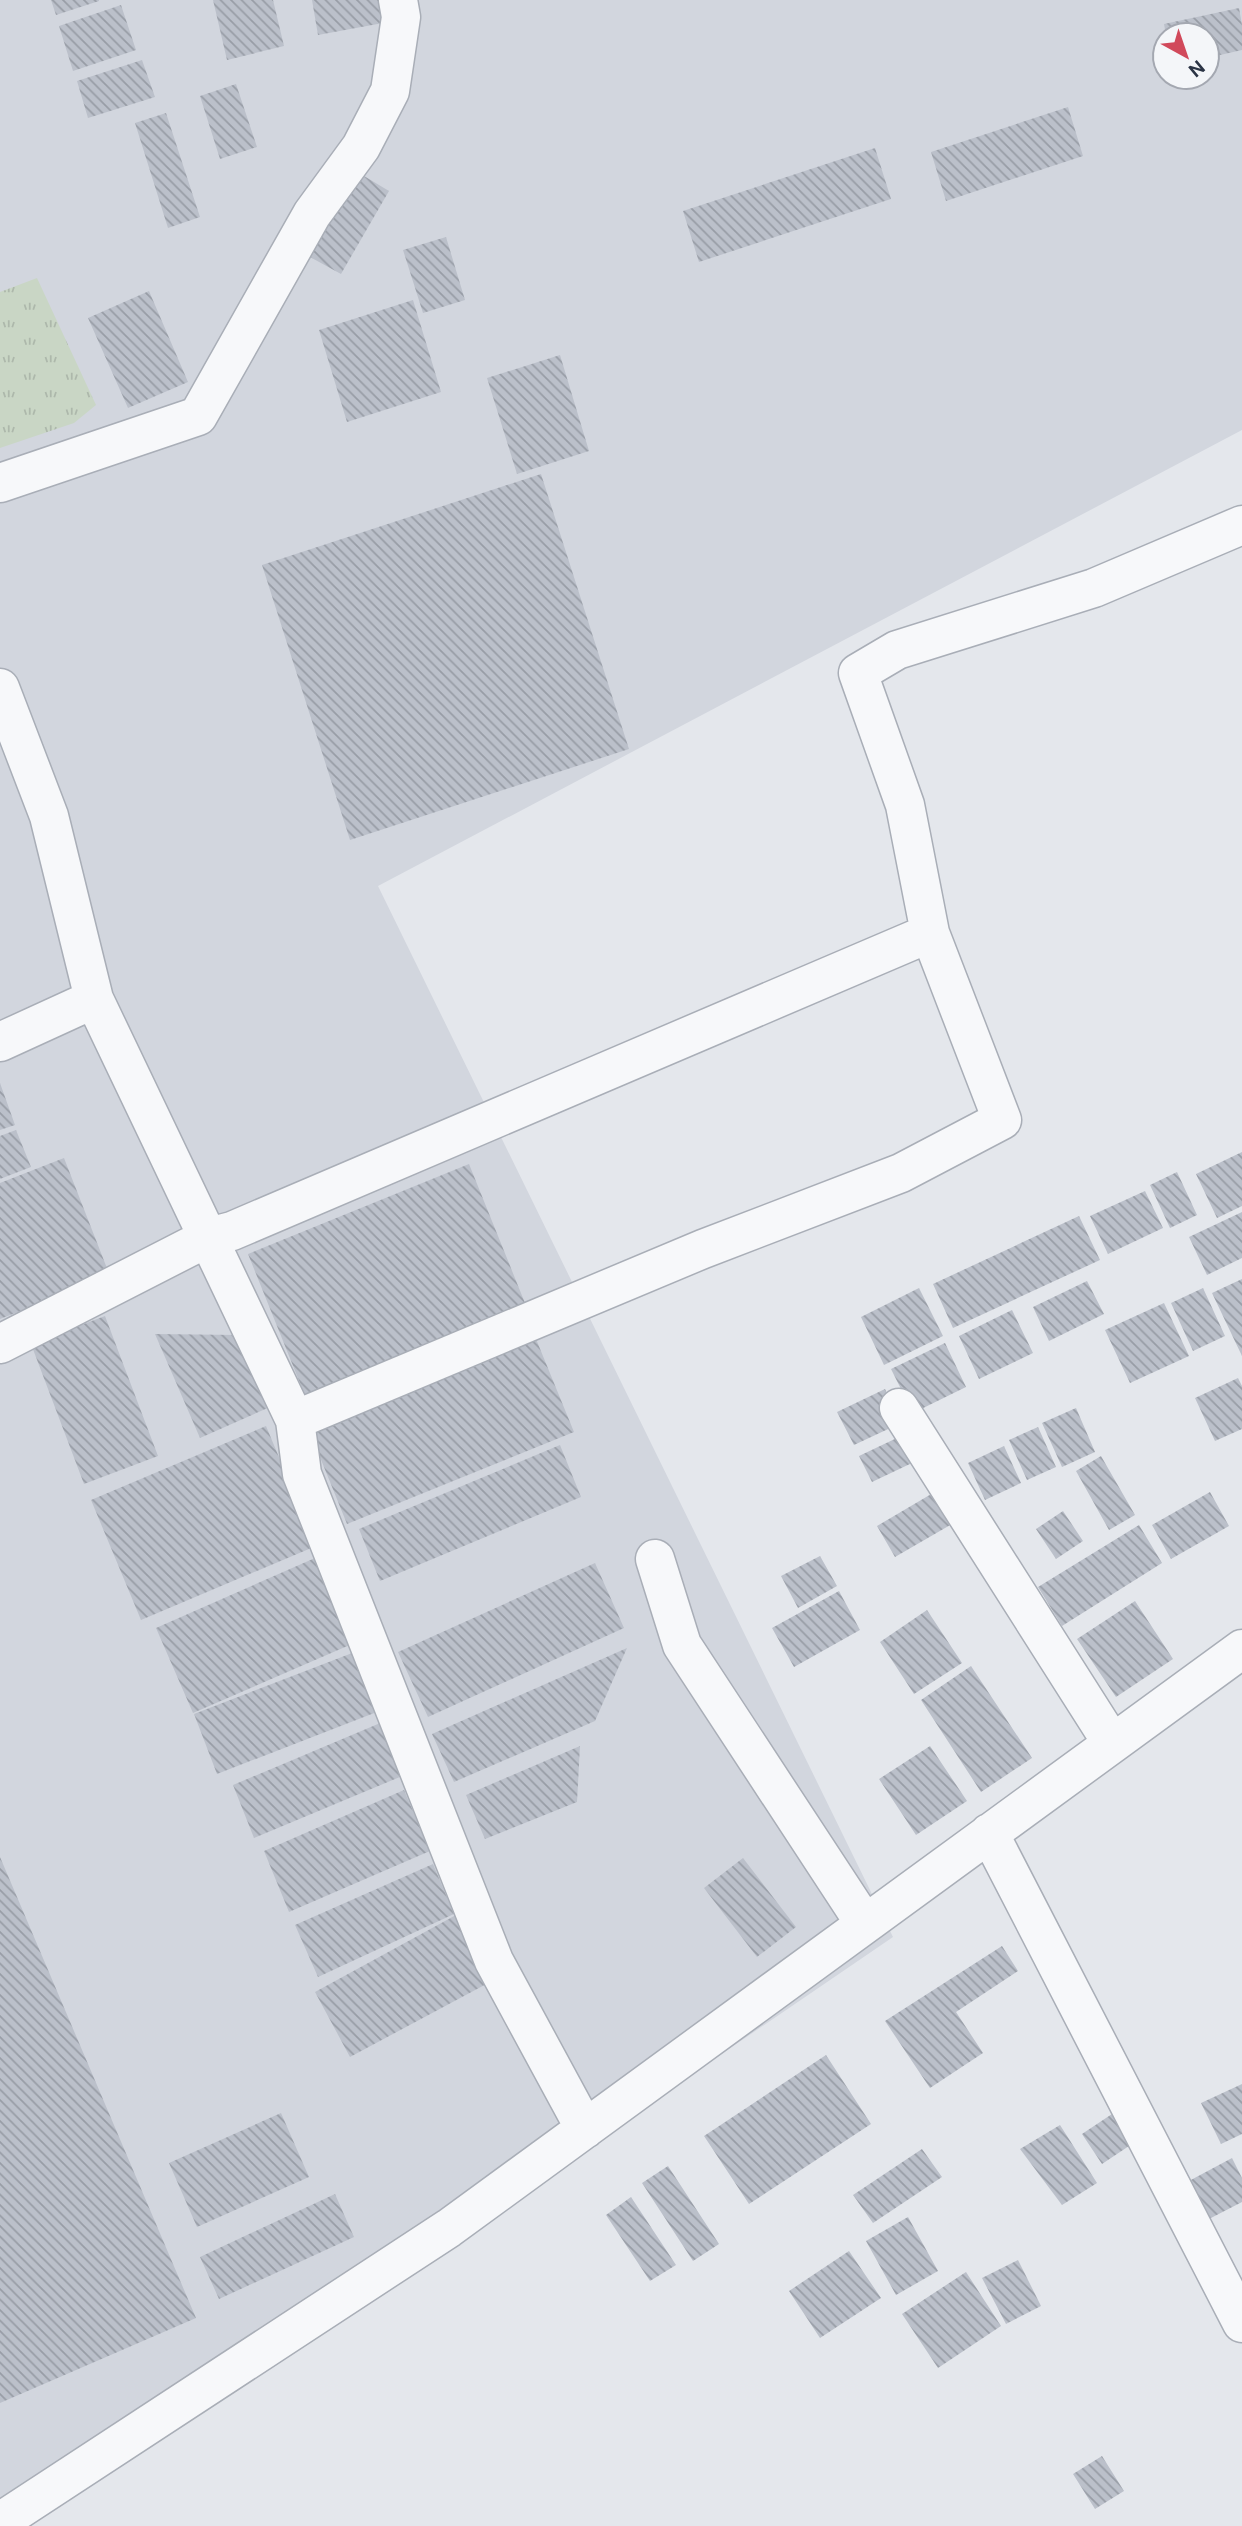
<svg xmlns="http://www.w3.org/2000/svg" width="1242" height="2526" viewBox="0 0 1242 2526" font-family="'DM Sans',sans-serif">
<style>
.built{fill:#d2d6de;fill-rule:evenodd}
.park{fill:url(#park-tufts)}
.building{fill:url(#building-back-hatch)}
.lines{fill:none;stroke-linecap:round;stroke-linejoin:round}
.minor-casing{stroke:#a9aeb7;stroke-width:41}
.minor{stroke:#f7f8fa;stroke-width:38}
</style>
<defs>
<pattern id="park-tufts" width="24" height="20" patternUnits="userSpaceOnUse" patternTransform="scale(1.75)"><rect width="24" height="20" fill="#c9d6c5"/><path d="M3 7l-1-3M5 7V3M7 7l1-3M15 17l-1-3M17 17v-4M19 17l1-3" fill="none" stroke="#adb8ab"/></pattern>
<pattern id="building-back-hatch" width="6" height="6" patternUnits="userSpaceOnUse" patternTransform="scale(1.75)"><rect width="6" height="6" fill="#bbc0ca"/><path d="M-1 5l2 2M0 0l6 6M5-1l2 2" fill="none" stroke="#989da6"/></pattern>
</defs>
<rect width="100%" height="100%" fill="#e4e7ec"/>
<path class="built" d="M 0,0 L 1242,0 L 1242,430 L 378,886 L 893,1937 L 30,2526 L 0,2526 ZM 1165,35 L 1207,35 L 1207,77 L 1165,77 Z"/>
<path class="park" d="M 37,278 L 96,405 L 74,423 L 0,448 L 0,292 Z"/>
<path class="building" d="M 51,0 L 99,0 L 99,1 L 56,15 Z
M 213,0 L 273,0 L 284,46 L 227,60 Z
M 312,0 L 379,0 L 383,23 L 318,35 Z
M 121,5 L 136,50 L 73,71 L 59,26 Z
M 1239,8 L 1242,25 L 1242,50 L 1207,58 L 1207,35 L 1166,35 L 1164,24 Z
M 142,60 L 155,97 L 88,118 L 77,81 Z
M 236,84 L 257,147 L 220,159 L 200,96 Z
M 1068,107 L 1083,156 L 946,201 L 931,152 Z
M 166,113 L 200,217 L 168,228 L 135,123 Z
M 875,148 L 891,199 L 699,262 L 683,211 Z
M 359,173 L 389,191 L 341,274 L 310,257 Z
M 446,237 L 465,300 L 423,313 L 403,250 Z
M 149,291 L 188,382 L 128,408 L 88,318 Z
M 413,300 L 441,392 L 347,422 L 319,330 Z
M 560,355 L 589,451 L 517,474 L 487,378 Z
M 541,474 L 629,749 L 350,840 L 262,565 Z
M 0,1083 L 15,1125 L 0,1130 Z
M 16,1130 L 31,1167 L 0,1179 L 0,1136 Z
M 1242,1152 L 1242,1206 L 1217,1218 L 1196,1174 Z
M 64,1158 L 110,1276 L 0,1319 L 0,1183 Z
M 469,1164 L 531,1318 L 310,1408 L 248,1254 Z
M 1177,1172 L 1197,1215 L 1170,1228 L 1150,1185 Z
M 1145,1191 L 1163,1228 L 1108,1254 L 1090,1216 Z
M 1242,1212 L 1242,1258 L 1207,1275 L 1189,1237 Z
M 1079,1216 L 1100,1260 L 953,1328 L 933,1284 Z
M 1242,1279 L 1242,1356 L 1212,1293 Z
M 1087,1281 L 1104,1314 L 1049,1341 L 1033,1307 Z
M 919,1288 L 943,1336 L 884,1365 L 861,1317 Z
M 1203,1288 L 1225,1336 L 1193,1351 L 1171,1303 Z
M 1164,1303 L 1189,1356 L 1130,1383 L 1105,1330 Z
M 1012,1310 L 1033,1353 L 979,1379 L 959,1336 Z
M 105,1316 L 158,1456 L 84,1484 L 31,1344 Z
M 155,1334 L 238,1335 L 270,1407 L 200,1438 Z
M 536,1339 L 574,1432 L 347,1524 L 309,1430 Z
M 945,1343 L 966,1387 L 913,1413 L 891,1369 Z
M 1238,1378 L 1242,1386 L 1242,1429 L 1215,1441 L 1195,1398 Z
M 885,1389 L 901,1423 L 854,1445 L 837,1412 Z
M 1076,1408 L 1095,1452 L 1062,1467 L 1042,1423 Z
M 266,1426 L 316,1546 L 141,1620 L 91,1500 Z
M 1038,1427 L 1056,1467 L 1027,1480 L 1009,1440 Z
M 899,1437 L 912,1463 L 872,1482 L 859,1456 Z
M 560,1445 L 581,1497 L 380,1581 L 359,1529 Z
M 1004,1446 L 1021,1483 L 985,1500 L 968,1463 Z
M 1101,1456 L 1135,1515 L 1109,1530 L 1076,1471 Z
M 1210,1492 L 1229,1526 L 1171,1559 L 1152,1525 Z
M 933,1493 L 952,1524 L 895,1557 L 877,1526 Z
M 1063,1511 L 1083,1541 L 1056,1559 L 1036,1529 Z
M 1139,1525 L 1162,1563 L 1062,1626 L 1038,1587 Z
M 820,1556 L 837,1586 L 798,1608 L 781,1576 Z
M 315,1558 L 352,1644 L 193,1713 L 156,1628 Z
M 595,1563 L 624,1628 L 428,1717 L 398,1652 Z
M 839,1591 L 860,1630 L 794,1667 L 772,1628 Z
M 1135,1601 L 1173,1659 L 1116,1697 L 1077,1639 Z
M 927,1610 L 962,1663 L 914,1694 L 880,1642 Z
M 627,1648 L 595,1721 L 454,1782 L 432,1734 Z
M 360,1650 L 382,1710 L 217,1774 L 194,1714 Z
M 971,1666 L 1032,1758 L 981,1792 L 921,1700 Z
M 385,1721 L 407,1774 L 254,1838 L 233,1785 Z
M 580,1746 L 577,1802 L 485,1839 L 466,1795 Z
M 930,1746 L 967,1801 L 916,1835 L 879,1779 Z
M 404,1790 L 430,1851 L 289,1912 L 264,1851 Z
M 0,1857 L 196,2318 L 0,2403 Z
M 743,1858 L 796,1927 L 757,1957 L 704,1888 Z
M 433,1864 L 454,1914 L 318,1977 L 295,1925 Z
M 456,1915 L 492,1981 L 350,2057 L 315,1992 Z
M 1002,1946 L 1018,1971 L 956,2012 L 983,2053 L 930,2088 L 885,2021 Z
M 826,2055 L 871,2124 L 749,2204 L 704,2136 Z
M 1242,2084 L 1242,2134 L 1221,2144 L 1201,2103 Z
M 1121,2108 L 1141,2138 L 1102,2164 L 1082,2134 Z
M 281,2113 L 309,2177 L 197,2227 L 169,2163 Z
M 1060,2125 L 1097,2183 L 1062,2205 L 1020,2149 Z
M 922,2149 L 942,2177 L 873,2223 L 853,2195 Z
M 1232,2158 L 1242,2178 L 1242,2202 L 1209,2219 L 1189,2181 Z
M 668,2166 L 719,2244 L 693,2261 L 642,2183 Z
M 335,2194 L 354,2237 L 219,2299 L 200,2257 Z
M 631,2197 L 676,2265 L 650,2281 L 606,2215 Z
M 908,2217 L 938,2271 L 896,2295 L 866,2241 Z
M 849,2251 L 881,2298 L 820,2338 L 789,2291 Z
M 1018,2260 L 1041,2306 L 1006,2324 L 982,2278 Z
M 966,2272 L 1001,2326 L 938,2368 L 902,2314 Z
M 1102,2456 L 1124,2491 L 1095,2509 L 1073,2474 Z"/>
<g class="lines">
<defs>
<path id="minor" d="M 0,483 L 198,416 L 312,214 L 361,147 L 390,91 L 401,17 L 398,0
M 0,688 L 49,816 L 94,999 L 295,1420 L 302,1474 L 494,1961 L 585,2129
M 0,1042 L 94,999
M 0,1344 L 209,1237 L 232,1231 L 930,933
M 899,1408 L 1112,1743
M 295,1420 L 703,1249 L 901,1173 L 1002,1120 L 930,933 L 905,805 L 858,673 L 897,650 L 1094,588 L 1242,525
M 655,1559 L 682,1645 L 865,1924
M 989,1833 L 1242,2323
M 0,2522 L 449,2228 L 1242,1649"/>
</defs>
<use href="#minor" class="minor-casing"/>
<use href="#minor" class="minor"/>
</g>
<g transform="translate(1186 56) rotate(140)"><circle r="33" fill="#f4f6f9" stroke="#a4a8b1" stroke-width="2"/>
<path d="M0-5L12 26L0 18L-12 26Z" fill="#d1495b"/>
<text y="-10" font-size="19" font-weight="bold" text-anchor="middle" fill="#2b3445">N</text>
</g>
</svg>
